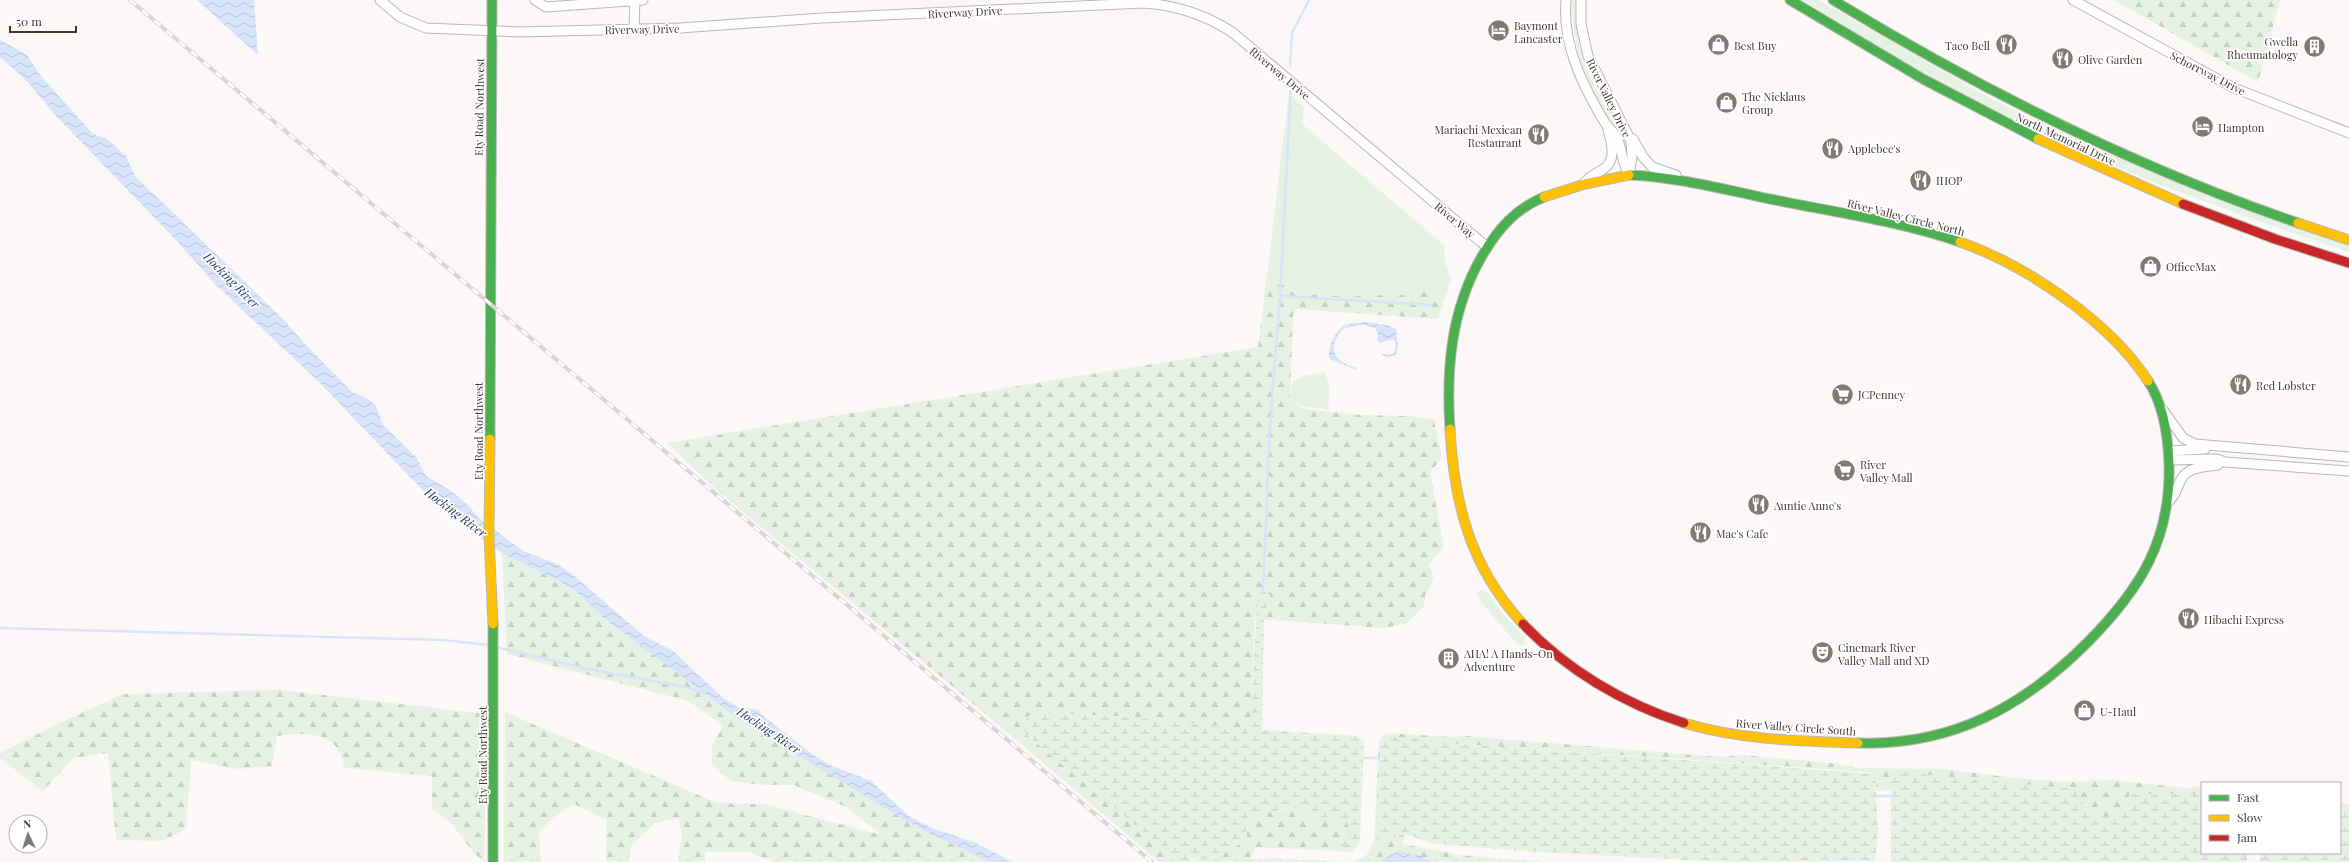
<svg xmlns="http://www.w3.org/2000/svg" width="2349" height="862" viewBox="0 0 2349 862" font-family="'Playfair Display',serif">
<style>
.green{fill:#e5f2e4}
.forest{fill:url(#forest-firs)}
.wetland{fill:url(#wetland-marsh)}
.water{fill:url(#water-waves)}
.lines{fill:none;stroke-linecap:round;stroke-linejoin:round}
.stream{stroke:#d8e4fa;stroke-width:2.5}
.street-casing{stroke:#bdb6b3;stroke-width:11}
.fast-casing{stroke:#bdb6b3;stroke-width:11}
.slow-casing{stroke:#bdb6b3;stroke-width:11}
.jam-casing{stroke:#bdb6b3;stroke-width:11}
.street{stroke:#fffefe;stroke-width:9}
.fast{stroke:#4caf50;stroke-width:9}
.slow{stroke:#ffc107;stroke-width:9}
.jam{stroke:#c62828;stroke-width:9}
.rail-casing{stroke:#d7d5d5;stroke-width:4}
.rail{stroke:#fff;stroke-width:2.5;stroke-dasharray:8;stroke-linecap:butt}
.labels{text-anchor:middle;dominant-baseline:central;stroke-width:3.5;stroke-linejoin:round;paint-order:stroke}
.street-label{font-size:11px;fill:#413530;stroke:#fff}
.poi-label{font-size:11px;fill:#413530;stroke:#fff;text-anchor:start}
.water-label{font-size:12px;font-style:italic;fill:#1a3059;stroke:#fff}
</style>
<defs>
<pattern id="forest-firs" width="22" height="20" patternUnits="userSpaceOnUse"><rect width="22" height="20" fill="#e5f2e4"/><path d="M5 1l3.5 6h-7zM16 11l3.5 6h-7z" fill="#c6d0c4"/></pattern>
<pattern id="wetland-marsh" width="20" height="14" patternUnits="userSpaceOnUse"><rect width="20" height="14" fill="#e5f2e4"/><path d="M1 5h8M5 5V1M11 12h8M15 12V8" fill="none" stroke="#c6d0c4"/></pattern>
<pattern id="water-waves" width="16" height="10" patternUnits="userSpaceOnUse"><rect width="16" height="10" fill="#d8e4fa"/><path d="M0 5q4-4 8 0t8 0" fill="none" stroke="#bbc4d7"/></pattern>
</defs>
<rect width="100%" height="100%" fill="#fcf8f7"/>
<path class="green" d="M 1572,0 L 1576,0 C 1576,16 1576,33 1580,49 C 1589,83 1612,115 1628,145 L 1623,146 C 1595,95 1572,60 1572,0 Z
M 1803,0 L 1819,0 L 1988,97 L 2091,147 L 2349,246 L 2349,252 C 2266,224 2182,195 2102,161 C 1998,116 1898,61 1803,0 Z
M 1289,93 L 1304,107 L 1302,124 L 1445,246 L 1444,259 L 1451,279 L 1439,316 L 1439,309 L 1424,291 L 1407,295 L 1331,296 L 1322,293 L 1300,295 L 1285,285 L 1266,282 Z
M 1325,372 L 1330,390 L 1328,410 C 1312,404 1281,413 1293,382 L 1303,376 Z
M 1480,590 L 1489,593 L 1502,613 L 1523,635 L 1525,638 L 1524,645 L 1519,645 L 1515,642 L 1481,602 L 1477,594 Z"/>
<path class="forest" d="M 2114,0 L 2280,0 L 2258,82 Z
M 1266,282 L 1285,285 L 1295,293 L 1311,295 L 1322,293 L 1331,296 L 1407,295 L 1427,291 C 1436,296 1443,309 1438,319 L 1296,309 L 1293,315 L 1290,399 L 1299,407 L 1305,409 L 1361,415 L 1409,416 L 1434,420 L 1442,458 L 1430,472 L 1444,548 L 1429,564 L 1434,579 L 1425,596 L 1424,606 L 1406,624 L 1382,628 L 1264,619 L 1270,594 L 1255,618 L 1251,716 L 1243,728 L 1127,717 L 1038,712 L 1027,717 L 1027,735 L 1179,862 L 1159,862 L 1018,741 L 717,490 L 667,443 L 1258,347 Z
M 502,553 L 572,588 L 605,619 L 838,779 L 918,828 L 990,862 L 775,862 L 747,852 L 705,852 L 705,862 L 678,862 L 682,835 L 679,818 L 655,823 L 631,846 L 629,862 L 606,862 L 606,820 L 574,804 L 554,817 L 539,832 L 541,862 L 504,862 L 505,712 L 717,803 L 763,804 L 882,835 L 846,807 L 794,785 L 763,785 L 731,781 L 712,765 L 712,747 L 723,726 L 689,701 L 507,654 Z
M 280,690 L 487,714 L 484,862 L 473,852 L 452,824 L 432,809 L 432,776 L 344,768 C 341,731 305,732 277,736 L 272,766 L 238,769 L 191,760 L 186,829 L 162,841 L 116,840 L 108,753 L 73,758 L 43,791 L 0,758 L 0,753 L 62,722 L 123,694 Z
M 1386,733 L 1452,737 L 1466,736 L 1719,757 L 1744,755 L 1840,764 L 1859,768 L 1943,769 L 2024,779 L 2077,782 L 2103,779 L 2187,788 L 2202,786 L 2202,794 L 2129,794 L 2128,806 L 2121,817 C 2092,818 2088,814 2075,789 L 1891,775 L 1892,790 L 1877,791 L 1875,774 L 1869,772 L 1446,743 L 1439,741 L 1407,750 L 1387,805 L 1404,836 L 1402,844 L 1459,855 L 1548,862 L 1351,862 L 1366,856 L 1374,841 L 1379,741 Z
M 1291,806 L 1322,817 L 1346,821 L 1350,828 L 1340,841 L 1340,846 L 1357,846 L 1353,852 L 1256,847 L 1249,859 L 1277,858 L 1345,862 L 1195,862 L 1247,837 L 1245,821 L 1262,812 L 1282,810 Z"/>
<path class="wetland" d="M 1258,590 L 1270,594 L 1264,619 L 1262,730 L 1349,735 L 1359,737 L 1364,741 L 1360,841 L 1357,846 L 1340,846 L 1340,841 L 1350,828 L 1346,821 L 1323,817 L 1317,822 L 1304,811 L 1291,806 L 1273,812 L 1262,812 L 1245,821 L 1247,837 C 1233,855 1200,862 1179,862 L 1027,735 L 1023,727 L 1027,717 L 1038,712 L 1127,717 L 1243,728 L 1251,716 Z
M 1391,737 L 1415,738 L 1447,743 L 1875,774 L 1878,829 L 1875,861 L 1727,862 L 1508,850 L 1431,843 L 1408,835 L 1395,836 L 1382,841 L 1377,840 L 1380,750 L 1382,741 Z
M 1893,771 L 2075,789 C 2088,813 2093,819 2121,817 L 2128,806 L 2129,794 L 2202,794 L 2202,853 L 2247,853 L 2247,862 L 1891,862 L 1891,775 Z
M 2340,803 L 2349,804 L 2349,862 L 2260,862 L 2260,853 L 2340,853 Z"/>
<path class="water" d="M 197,0 L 254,0 L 258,55 Z
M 0,40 L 27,55 L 40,75 L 93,134 L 107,139 L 126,156 L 135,176 L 284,320 L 305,344 L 352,392 L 368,399 L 376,406 L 383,425 L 416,457 L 426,476 L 451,491 L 467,504 L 478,517 L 523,551 L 559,565 L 572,574 L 644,636 L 673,651 L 723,698 L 738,707 L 758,710 L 762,715 L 812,754 L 830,765 L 871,781 L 909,816 L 932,828 L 976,843 L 1012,862 L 990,862 L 918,828 L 743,722 L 605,619 L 572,588 L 502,553 L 477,536 L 455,514 L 431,499 L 320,383 L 216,285 L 176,240 L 57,117 L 25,79 L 0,57 Z
M 1365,322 C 1375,324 1388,324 1396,329 L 1398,348 L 1396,355 L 1387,357 L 1381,354 L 1394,354 L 1396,342 L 1393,339 L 1380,343 L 1377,340 L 1378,334 L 1375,328 L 1363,324 L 1343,329 C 1326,349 1334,362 1357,368 L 1356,370 L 1330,359 C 1326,351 1335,331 1343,326 C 1349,323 1358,323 1365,322 Z
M 1399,851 L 1421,856 L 1432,862 L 1377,862 Z"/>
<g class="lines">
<path class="stream" d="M 1290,66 L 1292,33 L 1309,0
M 1280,296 L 1432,305
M 1263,591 L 1270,423 L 1280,298 L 1291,85
M 0,628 L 443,640 L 489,645
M 496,647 L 583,668 L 685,687 L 705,693
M 1364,758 L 1379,758
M 1877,796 L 1892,796"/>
<defs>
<path id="street" d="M 380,0 L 400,17 L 426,28 L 519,32 L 680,28 L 822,18 L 1143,3 C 1176,5 1204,14 1232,32 L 1487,247
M 535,0 L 546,7 L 643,0
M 1566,0 C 1562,45 1583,86 1605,123 C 1609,129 1614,132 1617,137 C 1622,150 1622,163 1629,175
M 1581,0 L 1581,24 L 1588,56 L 1631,141 L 1632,157 L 1629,175
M 2073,0 L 2234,88 L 2349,133
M 634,29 L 635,0
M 1633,139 L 1643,157 L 1652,167 L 1676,175
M 1585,182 C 1590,176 1595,174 1602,170 C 1617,161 1612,144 1608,130
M 2163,410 L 2183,438 L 2195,444 L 2349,457
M 2169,451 L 2205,449
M 2169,460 L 2217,459 L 2225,462 L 2349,471
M 2170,500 C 2177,493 2177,486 2182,478 C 2190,466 2206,467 2218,465"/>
<path id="fast" d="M 1790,0 L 1923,79 L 2038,139
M 1833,0 C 1981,90 2135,167 2298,223
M 1629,175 C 1677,177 1723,189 1770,199 C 1834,212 1898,221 1960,242
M 1450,429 C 1446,368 1451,310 1482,256 C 1498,229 1515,209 1544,197
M 490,439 L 492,0
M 493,624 L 493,862
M 1858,743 C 1952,746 2023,707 2088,642 C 2140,589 2171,541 2169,464 C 2168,436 2164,405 2148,381"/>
<path id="slow" d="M 2038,139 L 2183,204
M 1544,197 L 1585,184 L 1629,175
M 2298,223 L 2349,240
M 1960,242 C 2026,265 2110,322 2148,381
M 1450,429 C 1454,505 1471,568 1523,624
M 490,439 L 489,536 L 493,624
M 1684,723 C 1740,740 1800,741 1858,743"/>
<path id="jam" d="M 2183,204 L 2275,239 L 2349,263
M 1523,624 C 1567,670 1624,704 1684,723"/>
</defs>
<use href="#street" class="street-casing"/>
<use href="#fast" class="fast-casing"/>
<use href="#slow" class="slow-casing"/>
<use href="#jam" class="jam-casing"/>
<use href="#street" class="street"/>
<use href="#fast" class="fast"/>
<use href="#slow" class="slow"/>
<use href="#jam" class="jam"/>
<defs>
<path id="rail" d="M 130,0 L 1152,862"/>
</defs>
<use href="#rail" class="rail-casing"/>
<use href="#rail" class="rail"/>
</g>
<defs>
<symbol id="hotel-disc" viewBox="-11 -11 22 22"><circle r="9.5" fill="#827976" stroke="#fff"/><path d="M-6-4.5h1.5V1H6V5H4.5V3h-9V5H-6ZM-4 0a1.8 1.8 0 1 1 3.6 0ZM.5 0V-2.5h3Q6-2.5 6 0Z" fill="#fff"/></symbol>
<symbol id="shop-disc" viewBox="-11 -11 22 22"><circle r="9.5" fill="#827976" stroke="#fff"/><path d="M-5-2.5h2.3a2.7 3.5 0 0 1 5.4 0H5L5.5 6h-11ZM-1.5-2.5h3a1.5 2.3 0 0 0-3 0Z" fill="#fff"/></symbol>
<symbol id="restaurant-disc" viewBox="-11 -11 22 22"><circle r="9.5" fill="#827976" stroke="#fff"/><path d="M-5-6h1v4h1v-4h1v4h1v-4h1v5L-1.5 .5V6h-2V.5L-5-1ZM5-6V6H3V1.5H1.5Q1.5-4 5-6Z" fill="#fff"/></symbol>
<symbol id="building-disc" viewBox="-11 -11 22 22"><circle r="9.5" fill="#827976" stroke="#fff"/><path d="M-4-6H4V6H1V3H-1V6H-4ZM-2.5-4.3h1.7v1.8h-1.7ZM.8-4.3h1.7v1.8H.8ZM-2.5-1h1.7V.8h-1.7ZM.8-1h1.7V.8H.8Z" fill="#fff"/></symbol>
<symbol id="supermarket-disc" viewBox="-11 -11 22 22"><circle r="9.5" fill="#827976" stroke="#fff"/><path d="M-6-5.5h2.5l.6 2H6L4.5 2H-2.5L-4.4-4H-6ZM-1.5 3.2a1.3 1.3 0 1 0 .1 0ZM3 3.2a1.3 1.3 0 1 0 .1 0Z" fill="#fff"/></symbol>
<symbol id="theatre-disc" viewBox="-11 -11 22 22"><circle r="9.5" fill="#827976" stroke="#fff"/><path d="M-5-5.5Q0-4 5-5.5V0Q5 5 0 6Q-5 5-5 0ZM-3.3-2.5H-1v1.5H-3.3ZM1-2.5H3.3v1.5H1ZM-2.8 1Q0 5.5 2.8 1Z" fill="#fff"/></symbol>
</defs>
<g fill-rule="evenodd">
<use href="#hotel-disc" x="1486" y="18" width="25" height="25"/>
<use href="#shop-disc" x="1706" y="32" width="25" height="25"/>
<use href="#restaurant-disc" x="1994" y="32" width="25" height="25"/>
<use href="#building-disc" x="2302" y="34" width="25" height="25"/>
<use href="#restaurant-disc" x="2050" y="46" width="25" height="25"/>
<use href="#shop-disc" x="1714" y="90" width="25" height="25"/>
<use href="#hotel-disc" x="2190" y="114" width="25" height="25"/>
<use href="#restaurant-disc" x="1526" y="122" width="25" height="25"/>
<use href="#restaurant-disc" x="1820" y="136" width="25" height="25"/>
<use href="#restaurant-disc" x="1908" y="168" width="25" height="25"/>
<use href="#shop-disc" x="2138" y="254" width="25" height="25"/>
<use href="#restaurant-disc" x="2228" y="372" width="25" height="25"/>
<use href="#supermarket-disc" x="1830" y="382" width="25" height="25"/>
<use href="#supermarket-disc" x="1832" y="458" width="25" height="25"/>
<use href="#restaurant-disc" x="1746" y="492" width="25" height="25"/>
<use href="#restaurant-disc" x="1688" y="520" width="25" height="25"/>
<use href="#restaurant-disc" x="2176" y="606" width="25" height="25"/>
<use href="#theatre-disc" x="1810" y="640" width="25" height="25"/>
<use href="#building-disc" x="1436" y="646" width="25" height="25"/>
<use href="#shop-disc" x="2072" y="698" width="25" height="25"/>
</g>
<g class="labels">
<g class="street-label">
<text transform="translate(965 12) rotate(-3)">Riverway Drive</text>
<text transform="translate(642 29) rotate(-1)">Riverway Drive</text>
<text transform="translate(1280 73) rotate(40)">Riverway Drive</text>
<text transform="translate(2208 73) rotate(27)">Schorrway Drive</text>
<text transform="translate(1609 98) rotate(64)">River Valley Drive</text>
<text transform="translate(479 107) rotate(-89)">Ety Road Northwest</text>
<text transform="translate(2066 139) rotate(25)">North Memorial Drive</text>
<text transform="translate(1906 217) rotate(14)">River Valley Circle North</text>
<text transform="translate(1455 220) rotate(40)">River Way</text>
<text transform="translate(478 431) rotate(-90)">Ety Road Northwest</text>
<text transform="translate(1796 727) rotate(4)">River Valley Circle South</text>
<text transform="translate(482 755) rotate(-90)">Ety Road Northwest</text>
</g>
<g class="poi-label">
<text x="1514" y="25">Baymont<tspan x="1514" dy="13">Lancaster</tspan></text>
<text x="2298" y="41" text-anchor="end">Gwella<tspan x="2298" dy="13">Rheumatology</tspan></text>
<text x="1734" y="45">Best Buy</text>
<text x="1990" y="45" text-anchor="end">Taco Bell</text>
<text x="2078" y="59">Olive Garden</text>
<text x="1742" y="96">The Nicklaus<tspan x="1742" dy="13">Group</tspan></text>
<text x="2218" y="127">Hampton</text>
<text x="1522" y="129" text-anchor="end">Mariachi Mexican<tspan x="1522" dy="13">Restaurant</tspan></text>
<text x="1848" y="148">Applebee's</text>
<text x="1936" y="180">IHOP</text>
<text x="2166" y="266">OfficeMax</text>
<text x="2256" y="385">Red Lobster</text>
<text x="1858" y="394">JCPenney</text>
<text x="1860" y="464">River<tspan x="1860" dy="13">Valley Mall</tspan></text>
<text x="1774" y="505">Auntie Anne's</text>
<text x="1716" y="533">Mae's Cafe</text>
<text x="2204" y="619">Hibachi Express</text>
<text x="1838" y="647">Cinemark River<tspan x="1838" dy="13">Valley Mall and XD</tspan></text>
<text x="1464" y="653">AHA! A Hands-On<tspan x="1464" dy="13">Adventure</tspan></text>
<text x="2100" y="711">U-Haul</text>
</g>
<g class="water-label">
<text transform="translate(232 280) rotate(45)">Hocking River</text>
<text transform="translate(456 512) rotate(37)">Hocking River</text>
<text transform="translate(769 730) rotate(34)">Hocking River</text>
</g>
</g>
<rect x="2201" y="782" width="140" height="72" fill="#ffffff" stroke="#b3aeac"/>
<rect x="2209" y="795" width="20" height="6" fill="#4caf50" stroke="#b3aeac"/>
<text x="2237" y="802" font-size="12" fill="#413530">Fast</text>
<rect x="2209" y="815" width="20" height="6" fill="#ffc107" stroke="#b3aeac"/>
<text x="2237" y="822" font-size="12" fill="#413530">Slow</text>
<rect x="2209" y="835" width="20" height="6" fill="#c62828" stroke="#b3aeac"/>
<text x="2237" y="842" font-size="12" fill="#413530">Jam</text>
<g transform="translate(28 834) rotate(356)"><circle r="19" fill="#ffffff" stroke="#b3aeac"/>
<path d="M0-3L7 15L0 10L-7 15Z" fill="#827976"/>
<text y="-6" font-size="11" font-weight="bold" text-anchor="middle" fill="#413530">N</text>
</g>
<path d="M10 26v6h66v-6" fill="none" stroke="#413530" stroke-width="2"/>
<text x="16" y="26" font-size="12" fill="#413530" stroke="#ffffff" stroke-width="3" paint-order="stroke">50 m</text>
</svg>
